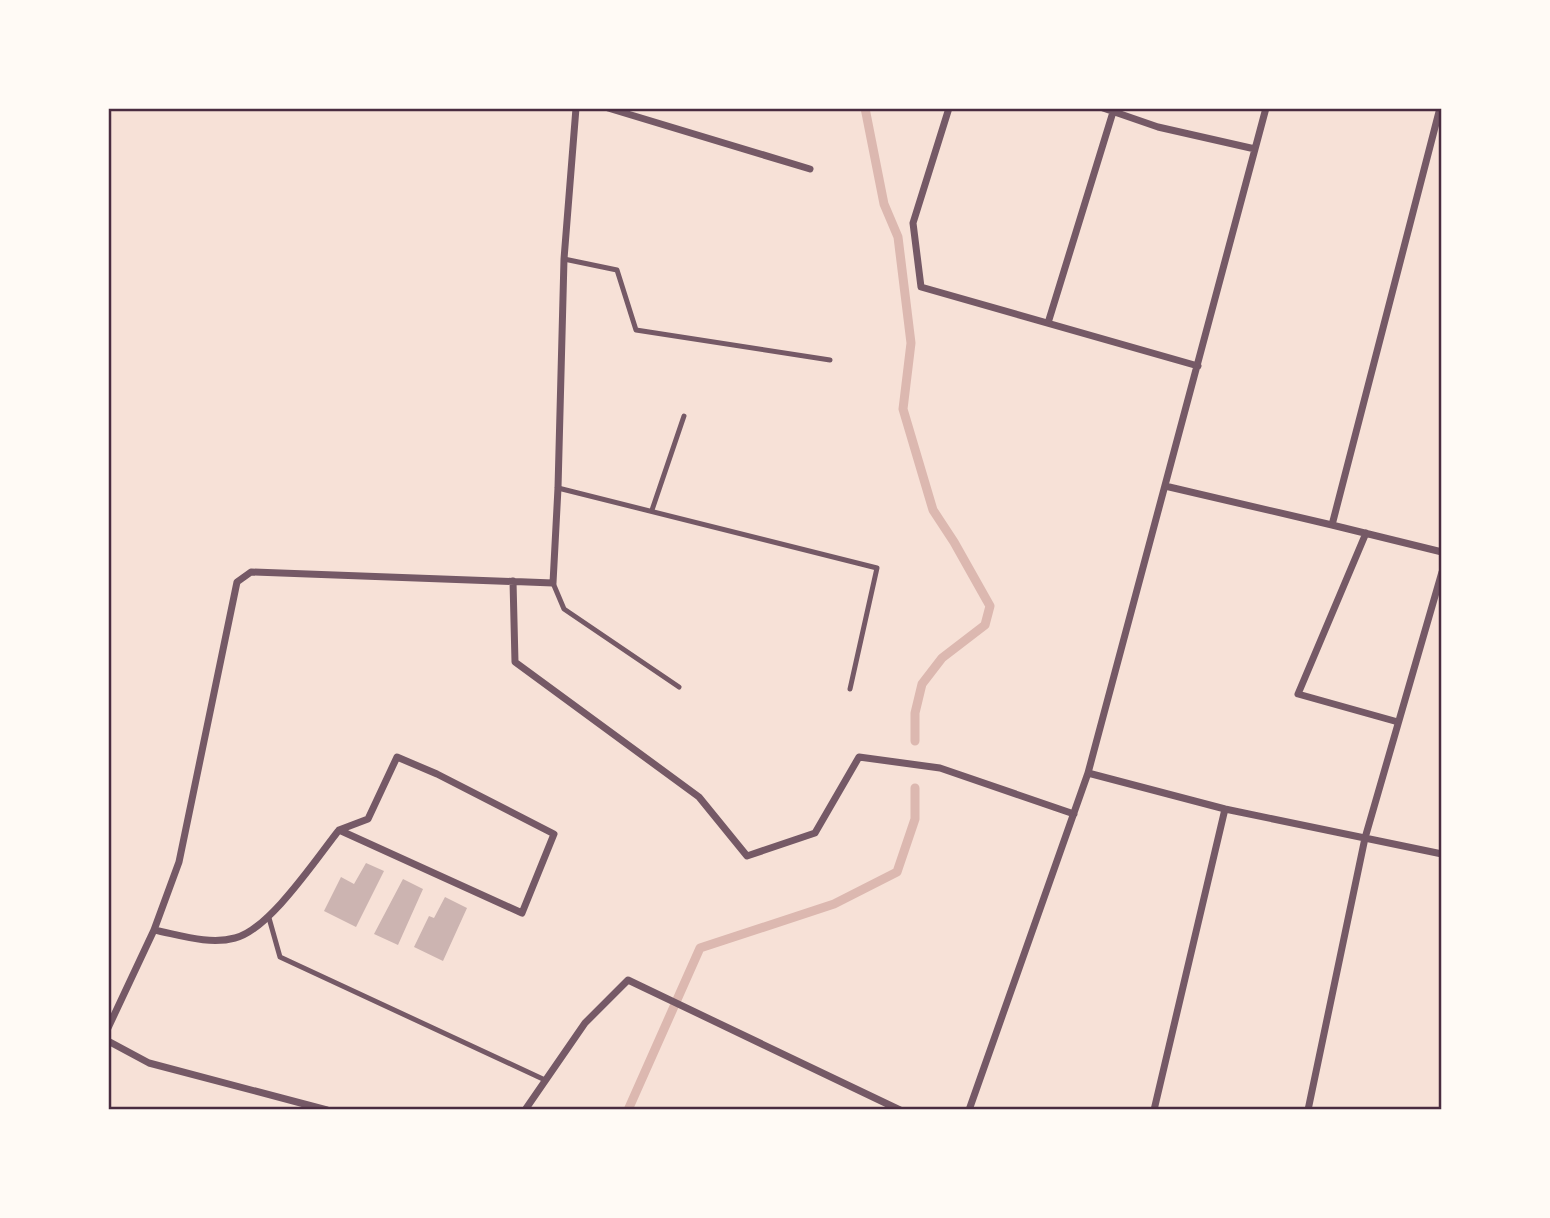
<svg xmlns="http://www.w3.org/2000/svg" width="1550" height="1218" viewBox="0 0 1550 1218" font-family="'Fira Sans Condensed',sans-serif">
<style>
.lines{fill:none;stroke-linecap:round;stroke-linejoin:round}
.stream{stroke:#dcb8b0;stroke-width:9}
.building{fill:#ccb4b1}
.service{stroke:#755966;stroke-width:5}
.minor{stroke:#755966;stroke-width:7}
.neatline{fill:none;stroke:#4a2c40;stroke-width:2.5}
</style>
<rect width="100%" height="100%" fill="#f7e1d7"/>
<g class="lines">
<path class="stream" d="M 865,108 L 884,204 L 898,237 L 911,343 L 903,409 L 933,510 L 954,542 L 990,606 L 985,625 L 942,658 L 922,684 L 915,713 L 915,741
M 628,1110 L 700,948 L 834,904 L 897,872 L 915,819 L 915,788"/>
</g>
<path class="building" d="M 366,863 L 384,871 L 356,927 L 324,911 L 341,877 L 354,884 Z
M 403,879 L 423,889 L 398,945 L 374,934 Z
M 445,897 L 467,908 L 443,961 L 414,947 L 429,916 L 434,918 Z"/>
<g class="lines">
<path class="service" d="M 564,259 L 617,270 L 636,330 L 830,360
M 558,488 L 877,568 L 850,689
M 652,510 L 684,416
M 553,583 L 564,609 L 679,687
M 269,918 L 280,957 L 545,1080"/>
<path class="minor" d="M 608,108 L 810,169
M 949,108 L 913,223 L 921,287 L 1198,366
M 1103,108 L 1158,127 L 1255,149
M 1048,323 L 1113,112
M 1165,486 L 1332,525 L 1440,108
M 1332,525 L 1442,552
M 1366,533 L 1298,694 L 1398,722
M 513,581 L 515,662 L 699,797 L 747,856 L 815,833 L 859,757 L 940,768 L 1074,814
M 1088,773 L 1225,809 L 1442,854
M 154,930 C 180,935 209,945 235,938 C 269,930 316,859 339,830 L 522,913 L 554,834 L 437,774 L 397,757 L 368,819 L 339,830
M 108,1028 L 154,930 L 179,862 L 237,582 L 251,572 L 553,583 L 558,488 L 564,259 L 576,108
M 108,1041 L 149,1063 L 327,1110
M 525,1110 L 585,1023 L 628,980 L 900,1110
M 969,1110 L 1088,773 L 1266,108
M 1154,1110 L 1225,809
M 1308,1110 L 1365,838 L 1442,572"/>
</g>
<rect width="1550" height="1218" fill="none" stroke="#fffaf5" stroke-width="220"/>
<rect x="110" y="110" width="1330" height="998" class="neatline"/>
</svg>
